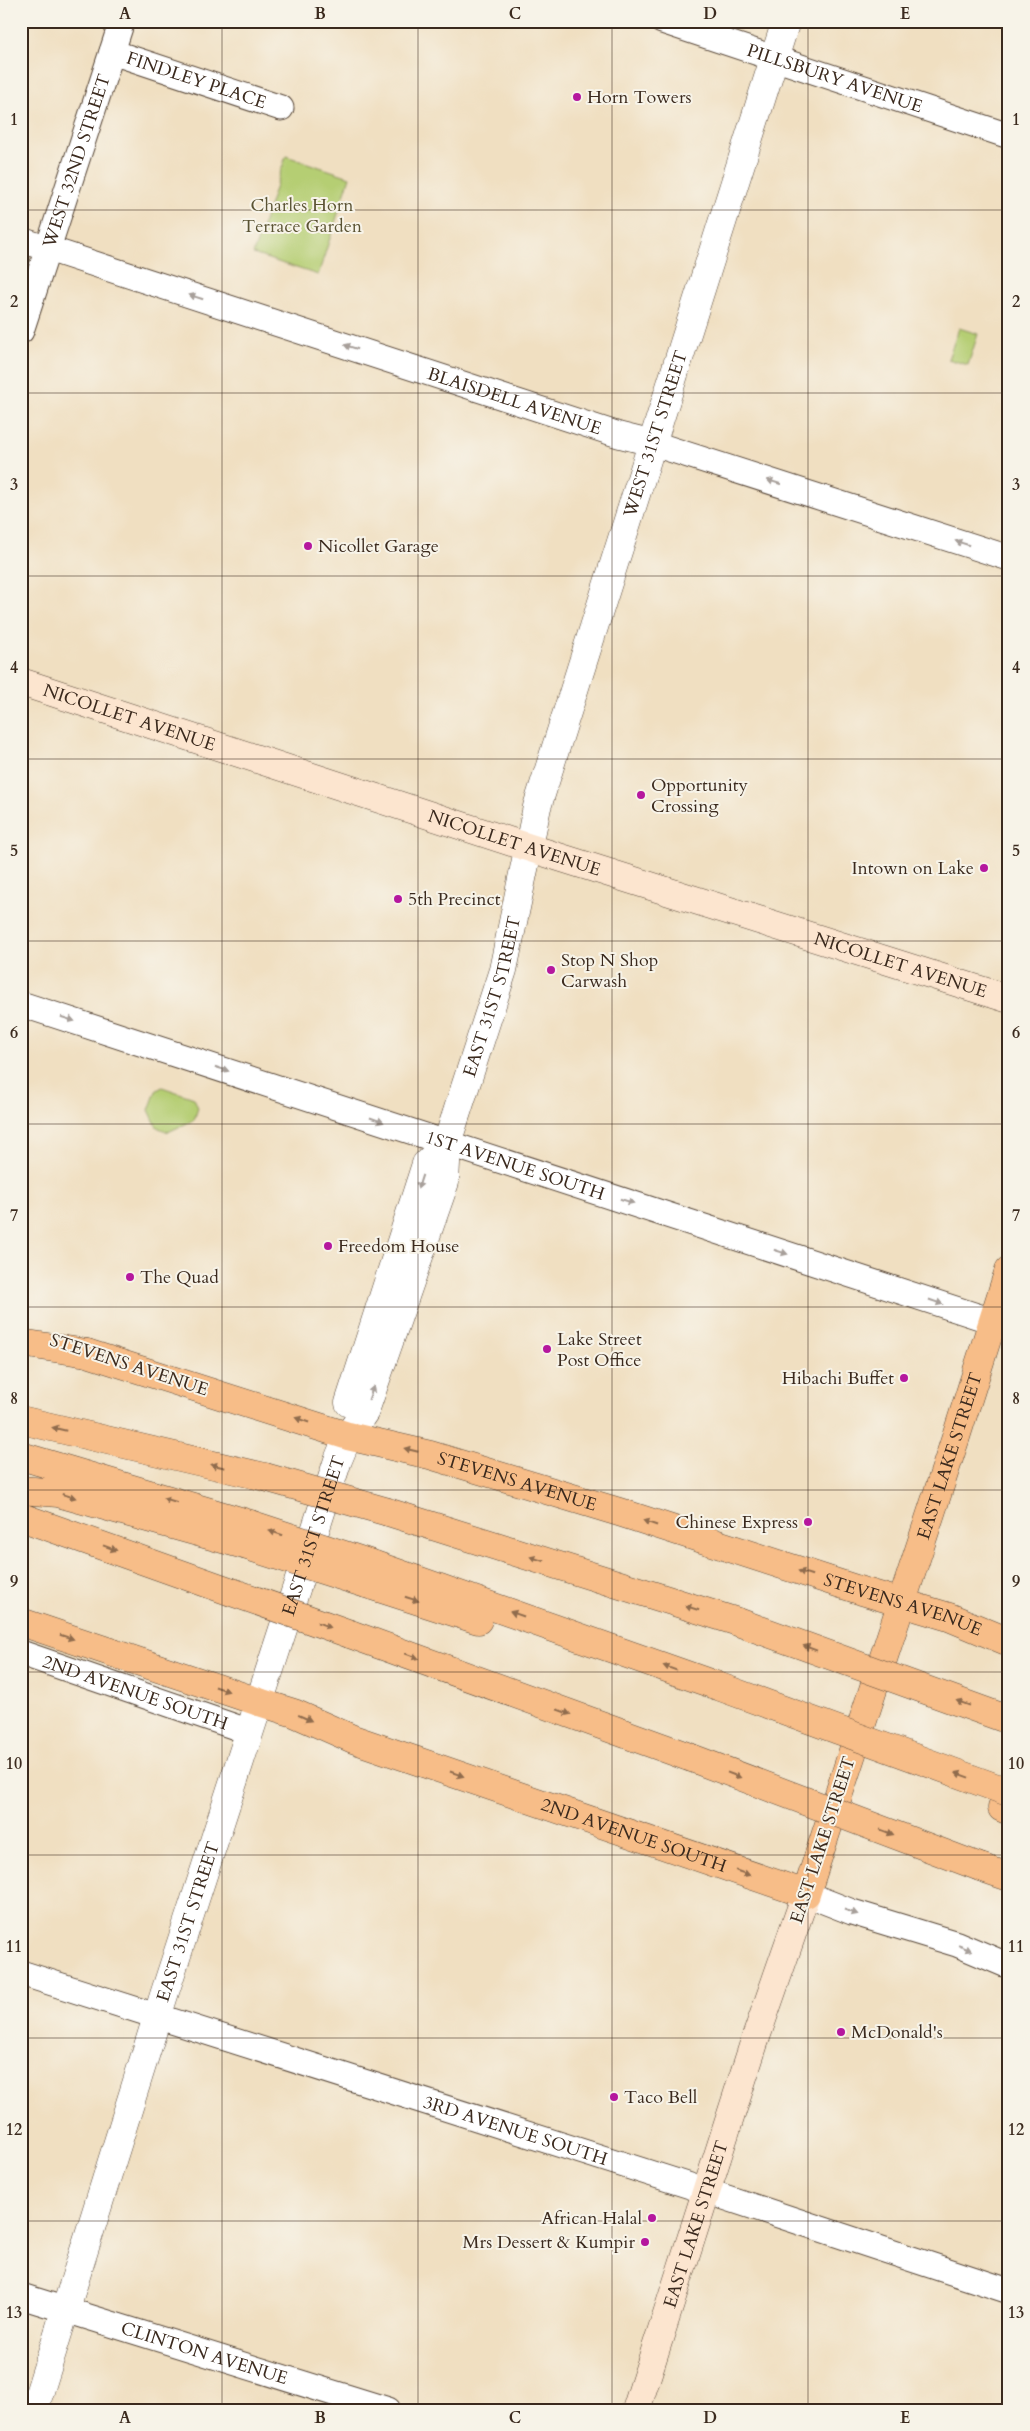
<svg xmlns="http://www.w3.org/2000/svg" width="1030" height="2431" viewBox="0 0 1030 2431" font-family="Cardo,serif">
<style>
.green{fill:#b5ce73;stroke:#787c48}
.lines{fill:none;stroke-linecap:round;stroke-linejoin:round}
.minor-casing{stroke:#564536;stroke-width:27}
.tertiary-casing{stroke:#564536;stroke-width:29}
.secondary-casing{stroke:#564536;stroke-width:29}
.primary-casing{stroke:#564536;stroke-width:29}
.motorway-casing{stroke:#564536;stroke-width:29}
.minor{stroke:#fff;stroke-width:25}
.tertiary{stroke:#fff;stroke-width:28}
.secondary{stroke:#fce5cf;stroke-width:28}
.primary{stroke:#f7bd88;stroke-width:28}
.motorway{stroke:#f7bd88;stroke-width:28}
.motorway-bridge-casing{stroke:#564536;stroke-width:29;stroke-linecap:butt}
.motorway-bridge{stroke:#f7bd88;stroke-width:28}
.oneway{fill:#a79f9a}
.oneway2{fill:#906c4e}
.grid{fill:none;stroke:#3b2a1e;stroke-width:1;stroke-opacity:0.55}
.poi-dot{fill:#b5179e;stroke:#f7f3e8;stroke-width:2}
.labels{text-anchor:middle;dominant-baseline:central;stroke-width:4;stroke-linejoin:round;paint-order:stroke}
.street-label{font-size:18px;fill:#3b2a1e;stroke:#f7f3e8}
.poi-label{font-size:18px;fill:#3b2a1e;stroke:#f7f3e8;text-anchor:start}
.park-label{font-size:18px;fill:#5a5333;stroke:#f7f3e8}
.neatline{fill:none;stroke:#3b2a1e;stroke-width:2}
.grid-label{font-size:16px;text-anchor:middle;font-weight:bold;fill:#3b2a1e}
</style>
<rect width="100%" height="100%" fill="#f7f3e8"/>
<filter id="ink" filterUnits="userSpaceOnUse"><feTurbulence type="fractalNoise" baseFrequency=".02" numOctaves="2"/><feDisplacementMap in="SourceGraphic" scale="10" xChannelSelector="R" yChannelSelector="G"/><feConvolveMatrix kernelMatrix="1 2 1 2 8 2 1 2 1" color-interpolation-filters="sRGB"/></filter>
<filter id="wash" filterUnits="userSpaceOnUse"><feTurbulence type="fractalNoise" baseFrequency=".0096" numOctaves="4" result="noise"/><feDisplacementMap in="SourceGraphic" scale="20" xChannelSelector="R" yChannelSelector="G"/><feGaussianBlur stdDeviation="1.12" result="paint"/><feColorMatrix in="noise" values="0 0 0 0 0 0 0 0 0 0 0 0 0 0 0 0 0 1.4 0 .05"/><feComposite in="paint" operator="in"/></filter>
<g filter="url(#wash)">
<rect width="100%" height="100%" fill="#f0dfc1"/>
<path class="green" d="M 286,156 L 350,177 L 318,275 L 253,254 Z
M 959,328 L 978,334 L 968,365 L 948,359 Z
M 162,1087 L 194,1098 L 198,1108 L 194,1120 L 168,1132 L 157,1127 L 149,1110 L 156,1091 Z"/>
</g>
<g filter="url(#ink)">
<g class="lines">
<defs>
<g id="minor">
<path id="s1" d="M 662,21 L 1009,136"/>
<path id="s2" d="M 112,52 L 281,108"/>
<path id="s3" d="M 21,240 L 619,435 L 651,443 L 1009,558"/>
<path id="s4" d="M 21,331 L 122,21"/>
<path id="s5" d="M 21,1004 L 992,1321"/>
<path id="s6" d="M 21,1653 L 250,1732"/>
<path d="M 806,1894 L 852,1912 L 957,1944 L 1009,1966"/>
<path id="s7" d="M 21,1973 L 706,2191 L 1009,2291"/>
<path id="s8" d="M 21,2296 L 388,2410"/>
</g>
<g id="tertiary">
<path d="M 349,1403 L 426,1164 L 447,1143"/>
<path id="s9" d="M 34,2410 L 164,1995 L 338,1460 L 348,1436 L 365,1411 L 445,1182 L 447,1143 L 503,970 L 537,807 L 786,21"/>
</g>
<g id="secondary">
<path id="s10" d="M 21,682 L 527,847 L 1009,999"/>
<path id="s11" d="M 636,2410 L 754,2043 L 806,1894"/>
</g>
<g id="primary">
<path id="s12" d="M 87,1353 L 348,1436 L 430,1455 L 619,1512 L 862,1591 L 949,1617 L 1009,1642"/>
<path id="s13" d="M 259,1702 L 294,1713 L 353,1739 L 806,1894 L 956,1437 L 1009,1270"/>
</g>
<path id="motorway" d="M 21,1343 L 87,1353
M 21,1420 L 265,1477
M 21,1456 L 250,1524
M 21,1490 L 58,1493 L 244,1545
M 388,1512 L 738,1622
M 21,1517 L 229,1591
M 372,1564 L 715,1685
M 366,1584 L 478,1620
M 21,1622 L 259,1702
M 350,1634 L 689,1757
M 1002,1808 L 1009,1811
M 980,1867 L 1009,1877"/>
</defs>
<use href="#minor" class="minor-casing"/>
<use href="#tertiary" class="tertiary-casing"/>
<use href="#secondary" class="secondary-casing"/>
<use href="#primary" class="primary-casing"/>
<use href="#motorway" class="motorway-casing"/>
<use href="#minor" class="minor"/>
<use href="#tertiary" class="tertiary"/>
<use href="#secondary" class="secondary"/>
<use href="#primary" class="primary"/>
<use href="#motorway" class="motorway"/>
<defs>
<path id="motorway-bridge" d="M 265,1477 L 388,1512
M 250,1524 L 372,1564
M 244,1545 L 366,1584
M 229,1591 L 350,1634
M 738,1622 L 1009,1720
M 715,1685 L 1008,1792
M 689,1757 L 980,1867"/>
</defs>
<use href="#motorway-bridge" class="motorway-bridge-casing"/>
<use href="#motorway-bridge" class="motorway-bridge"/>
</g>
<defs><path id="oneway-solid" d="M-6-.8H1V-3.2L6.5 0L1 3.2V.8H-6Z" transform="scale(1.25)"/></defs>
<g class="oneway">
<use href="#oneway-solid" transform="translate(196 297) rotate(-163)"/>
<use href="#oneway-solid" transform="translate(351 347) rotate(-162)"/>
<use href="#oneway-solid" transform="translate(774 482) rotate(-162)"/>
<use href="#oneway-solid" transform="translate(962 543) rotate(-162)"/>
<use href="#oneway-solid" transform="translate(68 1019) rotate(18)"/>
<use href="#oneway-solid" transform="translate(222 1069) rotate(18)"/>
<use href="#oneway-solid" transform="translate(377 1120) rotate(19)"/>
<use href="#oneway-solid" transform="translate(420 1182) rotate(108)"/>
<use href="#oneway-solid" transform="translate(627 1201) rotate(18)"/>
<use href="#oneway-solid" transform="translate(781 1252) rotate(17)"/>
<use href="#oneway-solid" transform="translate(936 1302) rotate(19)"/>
<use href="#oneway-solid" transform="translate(371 1393) rotate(-70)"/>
<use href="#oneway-solid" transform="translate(851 1912) rotate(19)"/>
<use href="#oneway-solid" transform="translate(965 1948) rotate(23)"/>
</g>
<g class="oneway2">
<use href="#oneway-solid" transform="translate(302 1420) rotate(-161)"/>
<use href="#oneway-solid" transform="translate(59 1429) rotate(-167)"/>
<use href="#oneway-solid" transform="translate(411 1450) rotate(-166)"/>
<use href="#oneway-solid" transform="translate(218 1466) rotate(-167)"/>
<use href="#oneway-solid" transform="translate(69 1496) rotate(16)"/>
<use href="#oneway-solid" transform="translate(170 1500) rotate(-163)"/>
<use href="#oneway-solid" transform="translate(650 1523) rotate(-161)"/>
<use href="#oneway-solid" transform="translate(276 1533) rotate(-162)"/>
<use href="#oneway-solid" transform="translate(110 1548) rotate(20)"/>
<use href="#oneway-solid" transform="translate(537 1559) rotate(-162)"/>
<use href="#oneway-solid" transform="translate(805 1573) rotate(-162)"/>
<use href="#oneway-solid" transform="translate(412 1599) rotate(18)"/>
<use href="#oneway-solid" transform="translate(692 1608) rotate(-162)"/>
<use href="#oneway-solid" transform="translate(517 1614) rotate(-161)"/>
<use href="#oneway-solid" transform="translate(324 1625) rotate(20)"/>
<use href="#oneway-solid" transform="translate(67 1637) rotate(18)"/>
<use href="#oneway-solid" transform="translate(810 1648) rotate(-160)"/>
<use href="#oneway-solid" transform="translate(412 1656) rotate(20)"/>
<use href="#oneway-solid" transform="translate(670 1668) rotate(-160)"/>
<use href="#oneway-solid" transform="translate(222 1689) rotate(19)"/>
<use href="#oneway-solid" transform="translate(963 1703) rotate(-160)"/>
<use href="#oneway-solid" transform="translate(564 1712) rotate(20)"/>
<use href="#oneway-solid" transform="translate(305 1718) rotate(24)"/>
<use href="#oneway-solid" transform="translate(457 1774) rotate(19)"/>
<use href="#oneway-solid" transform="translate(734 1775) rotate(21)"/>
<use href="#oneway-solid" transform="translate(962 1775) rotate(-160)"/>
<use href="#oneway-solid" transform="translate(887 1832) rotate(21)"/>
<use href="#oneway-solid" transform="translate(743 1873) rotate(19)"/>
</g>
</g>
<path class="grid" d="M 222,21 L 222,2410M 418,21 L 418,2410M 612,21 L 612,2410M 808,21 L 808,2410M 21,210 L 1009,210M 21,393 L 1009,393M 21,576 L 1009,576M 21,759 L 1009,759M 21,941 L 1009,941M 21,1124 L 1009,1124M 21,1307 L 1009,1307M 21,1490 L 1009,1490M 21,1672 L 1009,1672M 21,1855 L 1009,1855M 21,2038 L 1009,2038M 21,2221 L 1009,2221"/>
<g class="poi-dot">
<circle cx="577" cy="97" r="5"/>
<circle cx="308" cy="546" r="5"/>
<circle cx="641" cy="795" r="5"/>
<circle cx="984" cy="868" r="5"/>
<circle cx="398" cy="899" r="5"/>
<circle cx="551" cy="970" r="5"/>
<circle cx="328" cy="1246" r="5"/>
<circle cx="130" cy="1277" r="5"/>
<circle cx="547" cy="1349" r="5"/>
<circle cx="904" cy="1378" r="5"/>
<circle cx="808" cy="1522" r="5"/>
<circle cx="841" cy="2032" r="5"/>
<circle cx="614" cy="2097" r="5"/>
<circle cx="652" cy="2218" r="5"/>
<circle cx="645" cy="2242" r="5"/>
</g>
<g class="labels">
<g class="street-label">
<text stroke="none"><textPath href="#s1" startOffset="182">PILLSBURY AVENUE</textPath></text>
<text stroke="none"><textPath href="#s2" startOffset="89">FINDLEY PLACE</textPath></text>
<text stroke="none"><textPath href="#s4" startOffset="179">WEST 32ND STREET</textPath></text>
<text stroke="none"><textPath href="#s3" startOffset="519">BLAISDELL AVENUE</textPath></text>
<text stroke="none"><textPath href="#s9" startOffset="2075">WEST 31ST STREET</textPath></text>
<text stroke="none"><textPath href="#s10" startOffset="114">NICOLLET AVENUE</textPath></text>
<text stroke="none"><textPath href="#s10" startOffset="519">NICOLLET AVENUE</textPath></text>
<text stroke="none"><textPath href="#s10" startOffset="924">NICOLLET AVENUE</textPath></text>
<text stroke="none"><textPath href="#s9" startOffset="1489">EAST 31ST STREET</textPath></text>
<text stroke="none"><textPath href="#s5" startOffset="520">1ST AVENUE SOUTH</textPath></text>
<text transform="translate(129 1365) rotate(18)">STEVENS AVENUE</text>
<text stroke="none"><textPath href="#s13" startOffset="1041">EAST LAKE STREET</textPath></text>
<text stroke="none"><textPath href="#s12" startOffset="449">STEVENS AVENUE</textPath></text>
<text stroke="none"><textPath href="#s9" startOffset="918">EAST 31ST STREET</textPath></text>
<text stroke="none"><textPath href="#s12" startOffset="854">STEVENS AVENUE</textPath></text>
<text stroke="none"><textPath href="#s6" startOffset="121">2ND AVENUE SOUTH</textPath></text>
<text stroke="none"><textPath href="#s13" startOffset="398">2ND AVENUE SOUTH</textPath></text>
<text transform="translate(823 1840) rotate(-72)">EAST LAKE STREET</text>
<text stroke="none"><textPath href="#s9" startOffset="512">EAST 31ST STREET</textPath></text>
<text stroke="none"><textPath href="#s7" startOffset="519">3RD AVENUE SOUTH</textPath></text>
<text stroke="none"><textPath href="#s11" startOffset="195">EAST LAKE STREET</textPath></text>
<text stroke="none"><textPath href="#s8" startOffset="192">CLINTON AVENUE</textPath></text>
</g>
<g class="poi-label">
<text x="587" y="97">Horn Towers</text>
<text x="318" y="546">Nicollet Garage</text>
<text x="651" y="785">Opportunity<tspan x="651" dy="21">Crossing</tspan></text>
<text x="974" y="868" text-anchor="end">Intown on Lake</text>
<text x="408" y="899">5th Precinct</text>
<text x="561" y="960">Stop N Shop<tspan x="561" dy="21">Carwash</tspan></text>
<text x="338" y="1246">Freedom House</text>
<text x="140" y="1277">The Quad</text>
<text x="557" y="1339">Lake Street<tspan x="557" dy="21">Post Office</tspan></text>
<text x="894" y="1378" text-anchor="end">Hibachi Buffet</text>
<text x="798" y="1522" text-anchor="end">Chinese Express</text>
<text x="851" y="2032">McDonald's</text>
<text x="624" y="2097">Taco Bell</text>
<text x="642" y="2218" text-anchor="end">African Halal</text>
<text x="635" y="2242" text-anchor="end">Mrs Dessert &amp; Kumpir</text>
</g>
<g class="park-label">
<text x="302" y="205">Charles Horn<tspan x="302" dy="21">Terrace Garden</tspan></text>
</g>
</g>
<rect width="1030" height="2431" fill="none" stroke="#f7f3e8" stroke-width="55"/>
<rect x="28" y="28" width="974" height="2376" class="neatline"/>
<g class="grid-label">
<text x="125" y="19">A</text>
<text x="320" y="19">B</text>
<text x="515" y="19">C</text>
<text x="710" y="19">D</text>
<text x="905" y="19">E</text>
<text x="14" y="125">1</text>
<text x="1016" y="125">1</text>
<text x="14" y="307">2</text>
<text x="1016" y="307">2</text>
<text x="14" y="490">3</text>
<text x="1016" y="490">3</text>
<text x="14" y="673">4</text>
<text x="1016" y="673">4</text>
<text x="14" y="856">5</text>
<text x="1016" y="856">5</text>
<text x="14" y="1038">6</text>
<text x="1016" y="1038">6</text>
<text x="14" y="1221">7</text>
<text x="1016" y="1221">7</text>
<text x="14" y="1404">8</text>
<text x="1016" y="1404">8</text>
<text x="14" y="1587">9</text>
<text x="1016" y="1587">9</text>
<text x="14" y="1769">10</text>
<text x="1016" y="1769">10</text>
<text x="14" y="1952">11</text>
<text x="1016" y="1952">11</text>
<text x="14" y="2135">12</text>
<text x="1016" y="2135">12</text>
<text x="14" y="2318">13</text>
<text x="1016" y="2318">13</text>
<text x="125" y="2423">A</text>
<text x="320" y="2423">B</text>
<text x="515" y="2423">C</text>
<text x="710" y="2423">D</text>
<text x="905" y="2423">E</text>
</g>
</svg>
